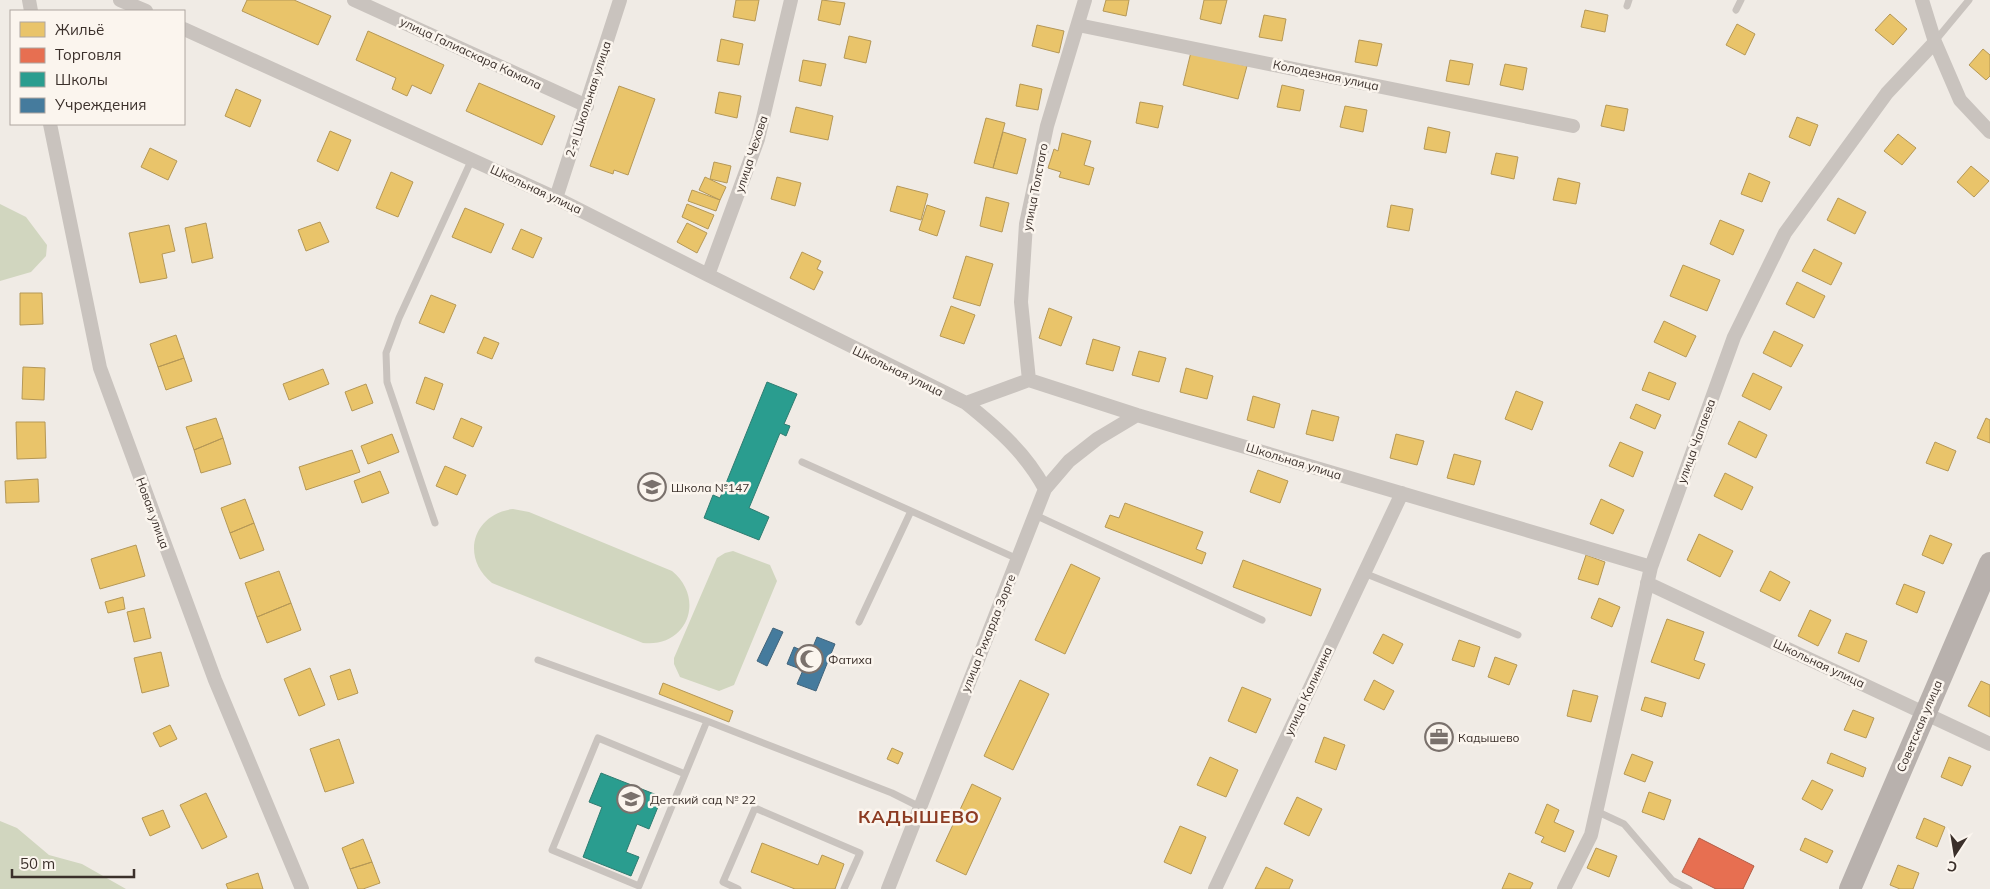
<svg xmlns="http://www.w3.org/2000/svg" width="1990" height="889" viewBox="0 0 1990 889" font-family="Mulish,sans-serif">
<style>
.green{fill:#d1d6bf}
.homes{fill:#e9c46a;stroke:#b59857}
.shops{fill:#e76f51;stroke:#b35c46}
.schools{fill:#2a9d8f;stroke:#2f7c71}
.public{fill:#457b9d;stroke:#42647b}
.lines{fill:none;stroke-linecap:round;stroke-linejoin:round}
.service{stroke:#c9c3be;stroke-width:7}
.minor{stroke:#c9c3be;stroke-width:14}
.primary{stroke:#b8b1ad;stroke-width:22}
.labels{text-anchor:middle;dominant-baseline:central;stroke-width:5;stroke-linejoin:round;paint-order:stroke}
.street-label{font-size:12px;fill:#3b302b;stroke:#fbf5ee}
.poi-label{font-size:12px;fill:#3b302b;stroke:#fbf5ee;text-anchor:start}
.district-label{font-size:18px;font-weight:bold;letter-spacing:1px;fill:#8c3b22;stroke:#fbf5ee}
</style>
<rect width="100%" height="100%" fill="#f0ebe5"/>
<path class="green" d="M 0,204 L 26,217 L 47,245 L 46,256 L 31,272 L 0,281 Z
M 513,509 L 529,512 L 672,571 C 706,599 687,648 643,643 L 492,583 C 460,557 473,514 513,509 Z
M 733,551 L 770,565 L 777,581 L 734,685 L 719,691 L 680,677 L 674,664 L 674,658 L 717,558 L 725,553 Z
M 0,821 L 17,828 L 49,855 L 82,864 L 126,889 L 0,889 Z"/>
<path class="homes" d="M 247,0 L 294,0 L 331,16 L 318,45 L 242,11 Z
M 736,0 L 759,0 L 755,21 L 733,17 Z
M 822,0 L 845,3 L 840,25 L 818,20 Z
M 1106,0 L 1129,0 L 1126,16 L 1103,11 Z
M 1204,0 L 1227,0 L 1221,24 L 1200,19 Z
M 1585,10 L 1608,15 L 1605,32 L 1581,27 Z
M 1890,14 L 1907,29 L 1893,45 L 1875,30 Z
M 1264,15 L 1286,19 L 1282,41 L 1259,37 Z
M 1737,24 L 1755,34 L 1745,55 L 1726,45 Z
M 1037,25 L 1064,31 L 1059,53 L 1032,46 Z
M 368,31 L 444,65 L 431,94 L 412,85 L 407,96 L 392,89 L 396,78 L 356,60 Z
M 849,36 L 871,41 L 866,63 L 844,58 Z
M 721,39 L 743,44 L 739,65 L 717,61 Z
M 1359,40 L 1382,44 L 1377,66 L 1355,62 Z
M 1983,49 L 1990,55 L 1990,76 L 1986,80 L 1969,65 Z
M 1191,52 L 1247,66 L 1238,99 L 1183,85 Z
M 803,60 L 826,64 L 821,86 L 799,81 Z
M 1450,60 L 1473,64 L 1469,85 L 1446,81 Z
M 1505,64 L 1527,68 L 1523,90 L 1500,85 Z
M 479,83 L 555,116 L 542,145 L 466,111 Z
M 1020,84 L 1042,89 L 1038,110 L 1016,106 Z
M 1282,85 L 1304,90 L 1300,111 L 1277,107 Z
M 619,86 L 655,99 L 628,175 L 614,170 L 613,174 L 590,166 Z
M 236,89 L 261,100 L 250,127 L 225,116 Z
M 719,92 L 741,96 L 737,118 L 715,113 Z
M 1140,102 L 1163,106 L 1158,128 L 1136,123 Z
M 1606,105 L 1628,109 L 1624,131 L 1601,126 Z
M 1345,106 L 1367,110 L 1363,132 L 1340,127 Z
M 796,107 L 833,116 L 828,140 L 790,132 Z
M 1797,117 L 1818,125 L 1810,146 L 1789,137 Z
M 986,118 L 1005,123 L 993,168 L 974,163 Z
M 1428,127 L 1450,132 L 1446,153 L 1424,149 Z
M 330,131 L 351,140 L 338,171 L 317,161 Z
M 1003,132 L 1026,139 L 1017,174 L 993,168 Z
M 1062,133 L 1091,141 L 1084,165 L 1094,168 L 1089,185 L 1059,177 L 1061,172 L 1048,168 L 1054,149 L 1058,151 Z
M 1898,134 L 1916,148 L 1902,165 L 1884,151 Z
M 150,148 L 177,161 L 168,180 L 141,167 Z
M 1496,153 L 1518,157 L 1514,179 L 1491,174 Z
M 714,162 L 731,166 L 727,183 L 710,179 Z
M 1971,166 L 1989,181 L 1974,197 L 1957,182 Z
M 391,172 L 413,182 L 398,217 L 376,208 Z
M 1749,173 L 1770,182 L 1762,202 L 1741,194 Z
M 705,177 L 726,187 L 720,200 L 699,190 Z
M 777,177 L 801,183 L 795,206 L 771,199 Z
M 1558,178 L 1580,183 L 1576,204 L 1553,200 Z
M 897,186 L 928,194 L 921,220 L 890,211 Z
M 692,190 L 720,200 L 716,211 L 688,201 Z
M 986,197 L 1009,203 L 1002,232 L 980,226 Z
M 1838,198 L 1866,212 L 1855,234 L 1827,220 Z
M 687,204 L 714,215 L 708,229 L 682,217 Z
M 927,205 L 945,211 L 937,236 L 919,230 Z
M 1391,205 L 1413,209 L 1409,231 L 1387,227 Z
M 465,208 L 504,224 L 491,253 L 452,237 Z
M 1720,220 L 1744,230 L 1733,255 L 1710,244 Z
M 320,222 L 329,242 L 306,251 L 298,230 Z
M 206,223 L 213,258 L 192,263 L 185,228 Z
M 687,223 L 707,233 L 697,253 L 677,242 Z
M 169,225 L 175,251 L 162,254 L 167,278 L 140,283 L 129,233 Z
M 521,229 L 542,238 L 533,258 L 512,249 Z
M 1814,249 L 1842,263 L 1831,285 L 1802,271 Z
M 802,252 L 821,261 L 817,269 L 823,272 L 814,290 L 790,278 Z
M 966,256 L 993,264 L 980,306 L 953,298 Z
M 1683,265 L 1720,280 L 1707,311 L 1670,296 Z
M 1797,282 L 1825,296 L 1814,318 L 1786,304 Z
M 20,293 L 42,293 L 43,324 L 20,325 Z
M 431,295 L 456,305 L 444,333 L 419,323 Z
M 951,306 L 975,315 L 964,344 L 940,336 Z
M 1049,308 L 1072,317 L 1061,346 L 1039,338 Z
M 1664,321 L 1696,336 L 1686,357 L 1654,342 Z
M 1774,331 L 1803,345 L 1791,367 L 1763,353 Z
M 176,335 L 184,358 L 158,367 L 150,344 Z
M 484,337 L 499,343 L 492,359 L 477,353 Z
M 1093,339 L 1120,347 L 1113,371 L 1086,364 Z
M 1139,351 L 1166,358 L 1159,382 L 1132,375 Z
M 184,358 L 192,381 L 166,390 L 158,367 Z
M 23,367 L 45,368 L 44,400 L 22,399 Z
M 1186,368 L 1213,376 L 1207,399 L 1180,392 Z
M 323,369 L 329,384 L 289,400 L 283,384 Z
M 1649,372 L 1676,383 L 1669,400 L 1642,390 Z
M 1753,373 L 1782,387 L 1770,410 L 1742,396 Z
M 425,377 L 443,384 L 434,410 L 416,403 Z
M 366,384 L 373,403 L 352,411 L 345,392 Z
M 1516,391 L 1543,402 L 1532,430 L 1505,419 Z
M 1253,396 L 1280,404 L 1274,428 L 1247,420 Z
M 1636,404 L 1661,415 L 1655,429 L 1630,418 Z
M 1312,410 L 1339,417 L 1333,441 L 1306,434 Z
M 216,418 L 223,438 L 194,450 L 186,427 Z
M 461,418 L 482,427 L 473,447 L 453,438 Z
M 1986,418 L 1990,420 L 1990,443 L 1977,438 Z
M 1739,421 L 1767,435 L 1756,458 L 1728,444 Z
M 16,422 L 45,422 L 46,458 L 17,459 Z
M 392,434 L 399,452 L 368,464 L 361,446 Z
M 1396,434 L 1424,441 L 1417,465 L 1390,458 Z
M 223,438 L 231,464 L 201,473 L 194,450 Z
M 1620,442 L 1643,452 L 1633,477 L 1609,466 Z
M 1935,442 L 1956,451 L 1948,471 L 1926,463 Z
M 352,450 L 360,472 L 306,490 L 299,467 Z
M 1454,454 L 1481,461 L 1474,485 L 1447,478 Z
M 445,466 L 466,475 L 457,495 L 436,486 Z
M 1258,470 L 1288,481 L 1280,503 L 1250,492 Z
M 380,471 L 389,493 L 362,503 L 354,481 Z
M 1725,473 L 1753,487 L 1742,510 L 1714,496 Z
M 38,479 L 39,502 L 6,503 L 5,481 Z
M 245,499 L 254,523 L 230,533 L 221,508 Z
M 1601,499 L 1624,510 L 1613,534 L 1590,524 Z
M 1125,503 L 1203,532 L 1196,549 L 1206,553 L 1202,564 L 1105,527 L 1110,515 L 1119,518 Z
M 254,523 L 264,550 L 240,559 L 230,533 Z
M 1699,534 L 1733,551 L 1720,577 L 1687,560 Z
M 1930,535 L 1952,544 L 1943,564 L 1922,555 Z
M 136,545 L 145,576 L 100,589 L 91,559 Z
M 1586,555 L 1605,562 L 1598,585 L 1578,579 Z
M 1243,560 L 1321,589 L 1311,616 L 1233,587 Z
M 1071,564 L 1100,578 L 1065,654 L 1035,640 Z
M 279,571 L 291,603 L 257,617 L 245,583 Z
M 1770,571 L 1790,582 L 1780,601 L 1760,591 Z
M 1904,584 L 1925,592 L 1917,613 L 1896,604 Z
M 123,597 L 125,609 L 108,613 L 105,602 Z
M 1599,598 L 1620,607 L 1612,627 L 1591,618 Z
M 291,603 L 301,630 L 267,643 L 257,617 Z
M 144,608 L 151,638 L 134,642 L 127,612 Z
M 1810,610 L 1831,620 L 1818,646 L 1798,636 Z
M 1667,619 L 1704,632 L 1694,660 L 1705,664 L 1699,679 L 1651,662 Z
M 1846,633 L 1867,641 L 1859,662 L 1838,653 Z
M 1383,634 L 1403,644 L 1393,664 L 1373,653 Z
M 1459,640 L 1480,647 L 1474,667 L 1452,660 Z
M 161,652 L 169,686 L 142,693 L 134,658 Z
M 1495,657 L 1517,665 L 1509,685 L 1488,677 Z
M 310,668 L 325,705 L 299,716 L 284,679 Z
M 350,669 L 358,693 L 338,700 L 330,676 Z
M 1020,680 L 1049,694 L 1013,770 L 984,756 Z
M 1374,680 L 1394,691 L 1384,710 L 1364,700 Z
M 1981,681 L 1990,685 L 1990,717 L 1968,706 Z
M 663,683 L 733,711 L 729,722 L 659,694 Z
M 1242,687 L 1271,699 L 1256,733 L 1228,721 Z
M 1573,690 L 1598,696 L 1591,722 L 1567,716 Z
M 1645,697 L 1666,703 L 1662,717 L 1641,710 Z
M 1853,710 L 1874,718 L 1866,738 L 1844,730 Z
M 170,725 L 177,739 L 160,747 L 153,733 Z
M 1324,737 L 1345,745 L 1336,770 L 1315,762 Z
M 339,739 L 354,783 L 325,792 L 310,749 Z
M 892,748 L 903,753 L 898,764 L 887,759 Z
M 1831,753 L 1866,768 L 1863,777 L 1827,763 Z
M 1632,754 L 1653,762 L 1645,782 L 1624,774 Z
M 1210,757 L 1238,770 L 1226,797 L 1197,785 Z
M 1949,757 L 1971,766 L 1962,786 L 1941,777 Z
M 1812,780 L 1833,790 L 1822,810 L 1802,799 Z
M 972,784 L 1001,798 L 966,875 L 936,861 Z
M 1649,792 L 1671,800 L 1664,820 L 1642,812 Z
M 206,793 L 227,837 L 202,849 L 180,805 Z
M 1297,797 L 1322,809 L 1309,836 L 1284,824 Z
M 1547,804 L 1559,810 L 1554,822 L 1574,831 L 1565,852 L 1541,842 L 1544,837 L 1535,833 Z
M 163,810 L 170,827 L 150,836 L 142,818 Z
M 1924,818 L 1945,827 L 1937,847 L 1916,838 Z
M 1180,826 L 1206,837 L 1191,874 L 1164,862 Z
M 1805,838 L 1833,851 L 1827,863 L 1800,850 Z
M 363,839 L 372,862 L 350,869 L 342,848 Z
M 762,843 L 818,865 L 822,855 L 844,864 L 835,889 L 795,889 L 751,872 Z
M 1596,848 L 1617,856 L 1609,877 L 1587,868 Z
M 372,862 L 380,883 L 363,889 L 358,889 L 350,869 Z
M 1898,865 L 1919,873 L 1913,889 L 1900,889 L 1890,885 Z
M 1266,867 L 1293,880 L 1289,889 L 1255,889 Z
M 258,873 L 263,889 L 228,889 L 226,884 Z
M 1509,873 L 1533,883 L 1530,889 L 1502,889 Z"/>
<path class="shops" d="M 1699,838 L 1754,866 L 1743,889 L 1716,889 L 1682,872 Z"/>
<path class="schools" d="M 767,382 L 797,394 L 784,424 L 790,426 L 786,436 L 780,433 L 749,508 L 769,517 L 759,540 L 704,518 L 713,495 L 720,498 Z
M 601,773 L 662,797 L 649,829 L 637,824 L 626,852 L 639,857 L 631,876 L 583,857 L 602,807 L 589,802 Z"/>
<path class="public" d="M 773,628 L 783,632 L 767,666 L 757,661 Z
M 817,637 L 835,644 L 816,691 L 797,684 L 803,670 L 787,664 L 794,647 L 810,654 Z"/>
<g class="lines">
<path class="service" d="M 1627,6 L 1629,0
M 1736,10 L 1741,0
M 1935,41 L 1969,0
M 802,462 L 1018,559
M 1035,515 L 1262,620
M 435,523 L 387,382 L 386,353 L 399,318 L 472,159
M 1364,573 L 1518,635
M 859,622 L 911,511
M 538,660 L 707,721 L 892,793 L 920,807
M 685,774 L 598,738 L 552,850 L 639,886 L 707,721
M 1596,811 L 1624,824 L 1672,880 L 1689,889
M 738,889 L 723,882 L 755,808 L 860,853 L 844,889"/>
<path class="minor" d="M 29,0 L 31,11
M 120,0 L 146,11
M 354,0 L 587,106
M 1922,0 L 1935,42 L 1960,100 L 1990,132
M 1078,25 L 1573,126
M 184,29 L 556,198 L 708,275 L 966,403 L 1029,380 L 1137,415 L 1651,567
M 50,124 L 100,368 L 215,680 L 302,889
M 556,198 L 620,0
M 708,275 L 758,139 L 791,0
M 1029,380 L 1021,302 L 1026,224 L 1047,126 L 1085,0
M 966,403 C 997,428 1026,453 1045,489
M 1647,583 L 1990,744
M 888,889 L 1045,489 L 1069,461 L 1097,439 L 1137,415
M 1215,889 L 1402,493
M 1564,889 L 1591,835 L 1651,567 L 1734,337 L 1785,233 L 1887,93 L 1935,42"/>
<path class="primary" d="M 1850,889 L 1990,563"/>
</g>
<defs>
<symbol id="school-ring" viewBox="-11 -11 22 22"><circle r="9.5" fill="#fbf5ee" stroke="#7a716c" stroke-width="1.5"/><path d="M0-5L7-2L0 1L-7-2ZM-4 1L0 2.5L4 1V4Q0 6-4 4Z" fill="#7a716c"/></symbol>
<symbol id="mosque-ring" viewBox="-11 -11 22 22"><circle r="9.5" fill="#fbf5ee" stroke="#7a716c" stroke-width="1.5"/><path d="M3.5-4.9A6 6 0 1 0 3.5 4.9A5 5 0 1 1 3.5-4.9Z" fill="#7a716c"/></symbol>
<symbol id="office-ring" viewBox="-11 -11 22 22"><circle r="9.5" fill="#fbf5ee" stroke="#7a716c" stroke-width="1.5"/><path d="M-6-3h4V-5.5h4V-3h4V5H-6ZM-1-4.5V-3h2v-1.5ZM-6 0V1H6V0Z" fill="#7a716c"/></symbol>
</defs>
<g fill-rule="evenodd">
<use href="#school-ring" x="636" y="471" width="32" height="32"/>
<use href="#mosque-ring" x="793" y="643" width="32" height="32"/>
<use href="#office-ring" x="1423" y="721" width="32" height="32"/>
<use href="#school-ring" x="615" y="783" width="32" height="32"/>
</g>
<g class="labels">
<g class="street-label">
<text transform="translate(471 53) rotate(25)">улица Галиаскара Камала</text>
<text transform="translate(1326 75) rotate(12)">Колодезная улица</text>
<text transform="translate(588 99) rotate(-72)">2-я Школьная улица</text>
<text transform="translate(751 154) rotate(-72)">улица Чехова</text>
<text transform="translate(1035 187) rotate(-79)">улица Толстого</text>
<text transform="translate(536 189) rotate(25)">Школьная улица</text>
<text transform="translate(898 371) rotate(26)">Школьная улица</text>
<text transform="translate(1696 441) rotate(-70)">улица Чапаева</text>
<text transform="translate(1294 461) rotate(17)">Школьная улица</text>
<text transform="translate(153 513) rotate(70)">Новая улица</text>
<text transform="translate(988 633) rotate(-68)">улица Рихарда Зорге</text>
<text transform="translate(1819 663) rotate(25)">Школьная улица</text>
<text transform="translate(1308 691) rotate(-65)">улица Калинина</text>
<text transform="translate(1919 726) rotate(-67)">Советская улица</text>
</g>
<g class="poi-label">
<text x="671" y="487">Школа №147</text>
<text x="828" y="659">Фатиха</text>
<text x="1458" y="737">Кадышево</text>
<text x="650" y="799">Детский сад № 22</text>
</g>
<g class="district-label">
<text x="919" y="816">КАДЫШЕВО</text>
</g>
</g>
<rect x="10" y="10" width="175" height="115" fill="#fbf5ee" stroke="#aea6a0"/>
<rect x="20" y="22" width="25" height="15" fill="#e9c46a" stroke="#aea6a0"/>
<text x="55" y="35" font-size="15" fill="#3b302b">Жильё</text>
<rect x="20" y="48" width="25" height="15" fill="#e76f51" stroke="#aea6a0"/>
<text x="55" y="60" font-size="15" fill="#3b302b">Торговля</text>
<rect x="20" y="72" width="25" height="15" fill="#2a9d8f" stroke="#aea6a0"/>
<text x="55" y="85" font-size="15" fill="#3b302b">Школы</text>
<rect x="20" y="98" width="25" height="15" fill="#457b9d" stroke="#aea6a0"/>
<text x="55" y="110" font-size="15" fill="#3b302b">Учреждения</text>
<g transform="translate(1955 854) rotate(192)" stroke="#fbf5ee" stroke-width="4" paint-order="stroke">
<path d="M0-4L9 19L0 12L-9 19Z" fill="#3b302b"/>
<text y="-8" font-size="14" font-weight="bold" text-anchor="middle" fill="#3b302b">С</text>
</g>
<path d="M12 869v8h122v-8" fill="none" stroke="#3b302b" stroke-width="2.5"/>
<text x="20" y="869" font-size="15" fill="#3b302b" stroke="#fbf5ee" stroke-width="4" paint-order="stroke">50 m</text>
</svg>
